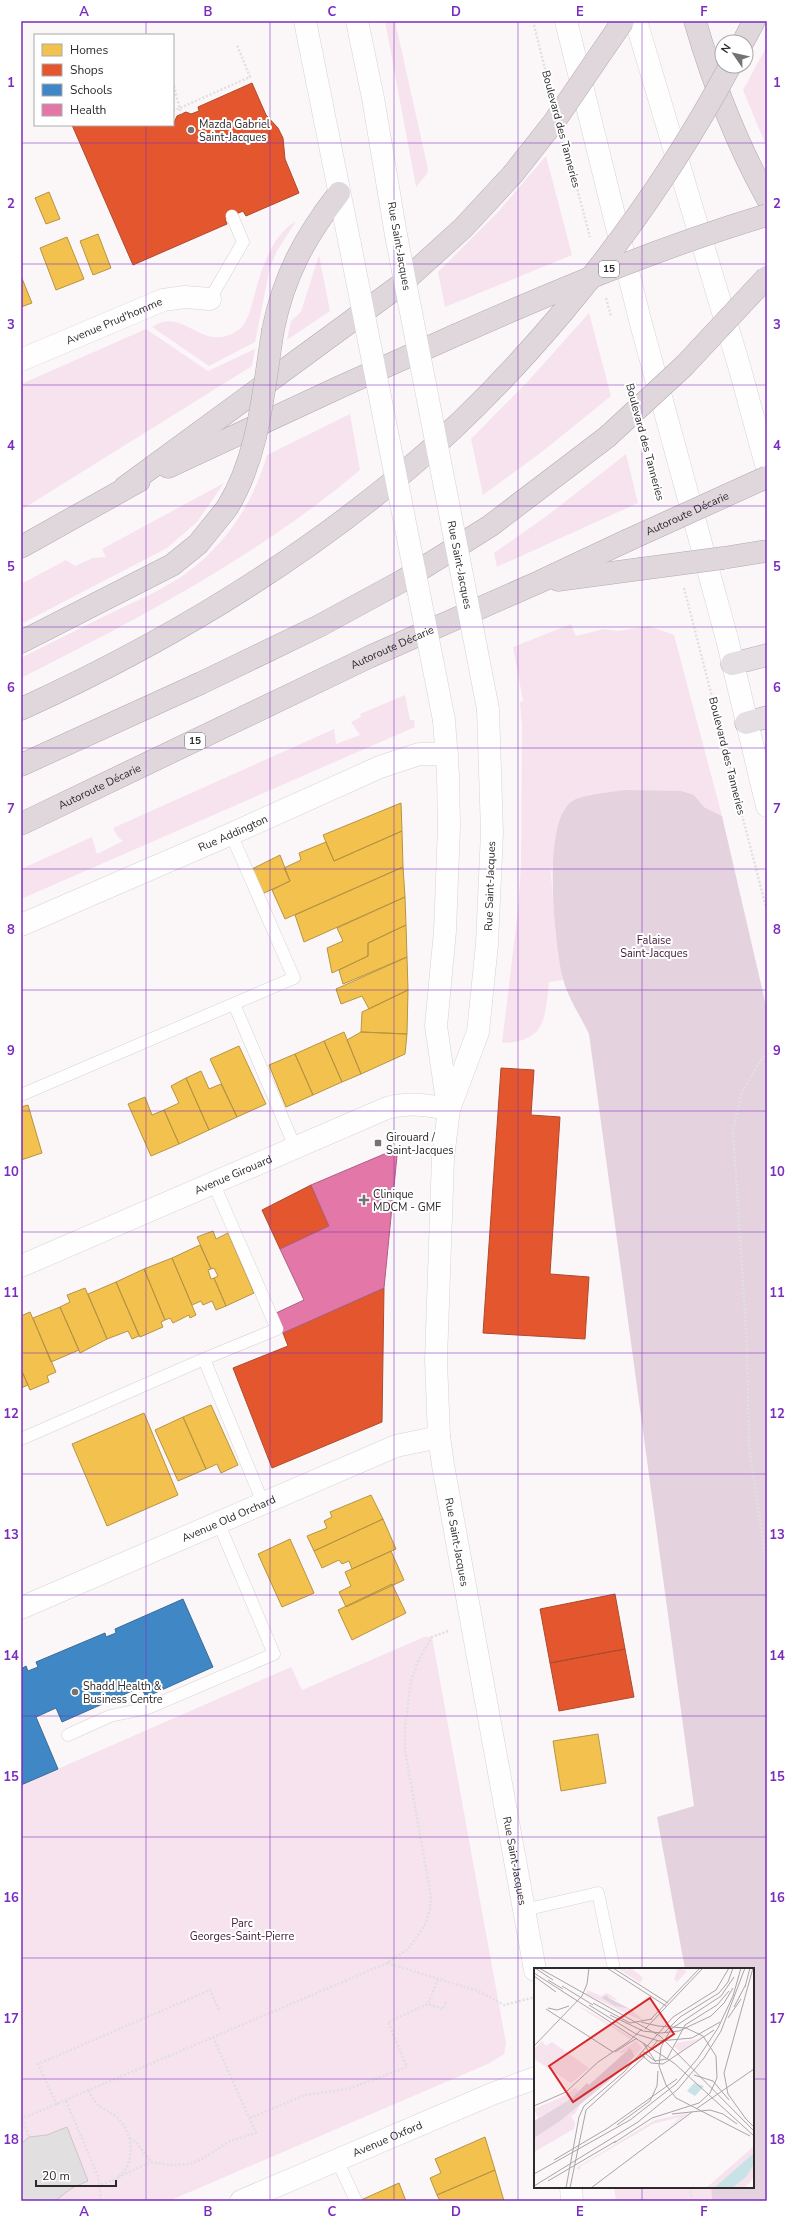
<svg xmlns="http://www.w3.org/2000/svg" width="788" height="2222" viewBox="0 0 788 2222" font-family="'Nunito Sans',sans-serif">
<style>
.green{fill:#f6e3ee}
.forest{fill:#e4d2de}
.homes{fill:#f2c14e;stroke:#b79444}
.shops{fill:#e4572e;stroke:#ad4a2d}
.schools{fill:#3f88c5;stroke:#3a6c97}
.health{fill:#e377a8;stroke:#ac6083}
.building{fill:#e2dfe0;stroke:#cbc7c9}
.lines{fill:none;stroke-linecap:round;stroke-linejoin:round}
.service-casing{stroke:#d6d3d5;stroke-width:13}
.minor-casing{stroke:#d6d3d5;stroke-width:23}
.secondary-casing{stroke:#d6d3d5;stroke-width:23}
.trunk-casing{stroke:#b4a9b0;stroke-width:23}
.motorway-casing{stroke:#b4a9b0;stroke-width:23}
.path{stroke:#e1dfe0;stroke-width:2.5;stroke-dasharray:2 2;stroke-linecap:butt}
.service{stroke:#fefefe;stroke-width:12}
.minor{stroke:#fefefe;stroke-width:22}
.secondary{stroke:#fefefe;stroke-width:22}
.trunk{stroke:#e5dfe3;stroke-width:22}
.motorway{stroke:#dfd7dc;stroke-width:22}
.secondary-bridge-casing{stroke:#d6d3d5;stroke-width:23;stroke-linecap:butt}
.motorway-bridge-casing{stroke:#b4a9b0;stroke-width:23;stroke-linecap:butt}
.secondary-bridge{stroke:#fefefe;stroke-width:22}
.motorway-bridge{stroke:#dfd7dc;stroke-width:22}
.grid{fill:none;stroke:#7b2cbf;stroke-width:1;stroke-opacity:0.55}
.poi-dot{fill:#757274;stroke:#fff;stroke-width:1.5}
.labels{text-anchor:middle;dominant-baseline:central;stroke-width:4;stroke-linejoin:round;paint-order:stroke}
.shield{fill:#fff;stroke:#6c6a6b;stroke-width:1}
.shield-label{font-size:10px;font-weight:bold;fill:#2d2a2c}
.poi-label{font-size:11px;fill:#2d2a2c;stroke:#fff;text-anchor:start}
.street-label{font-size:11px;fill:#2d2a2c;stroke:#fff}
.park-label{font-size:11px;fill:#411935;stroke:#fff}
.inset-road{fill:none;stroke:#a9a5a7;stroke-width:1}
.view{fill:#d62828;fill-opacity:0.15;stroke:#d62828;stroke-width:2}
.inset-edge{fill:none;stroke:#2d2a2c;stroke-width:2}
.neatline{fill:none;stroke:#7b2cbf;stroke-width:1.5}
.grid-label{font-size:13px;text-anchor:middle;font-weight:bold;fill:#7b2cbf}
</style>
<rect width="100%" height="100%" fill="#fbf7f9"/>
<path class="green" d="M 385,21 L 395,21 L 428,169 L 427,174 L 416,187 Z
M 767,46 L 767,148 L 743,90 Z
M 546,156 L 572,255 L 445,307 L 438,272 L 497,213 Z
M 296,221 L 277,251 L 270,267 L 255,342 L 209,366 L 152,327 C 183,305 202,354 237,331 C 248,324 250,309 254,297 C 261,270 271,236 296,221 Z
M 319,255 L 330,311 L 287,340 L 291,321 L 301,312 Z
M 589,313 L 611,396 L 543,451 L 483,495 L 471,439 L 531,378 Z
M 146,329 L 208,371 L 255,349 L 252,366 L 21,510 L 21,384 Z
M 350,414 L 360,470 C 258,556 140,618 21,678 L 21,658 C 52,642 83,627 113,612 C 136,601 160,591 181,577 C 224,547 253,505 267,455 Z
M 626,454 L 638,503 L 497,567 L 494,553 L 548,515 Z
M 224,483 L 197,522 L 167,548 L 21,624 L 21,584 L 66,560 L 75,566 L 93,558 L 106,557 L 102,549 Z
M 571,624 L 576,636 L 604,629 L 618,631 L 649,626 L 674,635 L 722,816 L 704,807 L 694,795 L 625,790 L 573,800 L 564,809 L 551,873 L 556,938 L 563,980 L 549,982 C 545,1018 546,1042 502,1043 L 518,910 L 521,864 L 522,726 L 520,702 L 523,701 L 513,647 Z
M 405,695 L 410,720 L 414,720 L 415,727 L 21,899 L 21,869 L 92,837 L 97,854 L 123,841 L 118,837 L 113,828 L 334,729 L 336,744 L 360,735 L 351,722 L 361,717 L 360,714 Z
M 424,1637 L 432,1637 L 506,2043 L 504,2054 L 490,2063 L 169,2201 L 21,2201 L 21,1785 L 291,1667 L 302,1690 Z
M 614,2187 L 711,2187 L 712,2201 L 616,2201 Z"/>
<path class="forest" d="M 624,790 L 681,791 L 694,795 L 704,807 L 722,816 L 767,1010 L 767,2201 L 712,2201 L 711,2187 L 753,2187 L 753,1969 L 685,1969 L 657,1817 L 694,1806 L 589,1034 C 581,1017 568,998 563,979 C 555,948 540,817 574,800 C 583,795 612,792 624,790 Z"/>
<path class="homes" d="M 49,192 L 60,219 L 46,224 L 35,198 Z
M 98,234 L 111,268 L 93,275 L 80,241 Z
M 67,237 L 84,279 L 56,290 L 40,248 Z
M 21,276 L 32,303 L 21,307 Z
M 401,803 L 402,831 L 334,861 L 323,835 Z
M 402,831 L 403,867 L 285,919 L 272,890 L 290,881 L 284,868 L 301,860 L 299,853 L 326,842 L 334,861 Z
M 280,855 L 290,881 L 262,894 L 250,870 Z
M 403,867 L 405,897 L 304,942 L 295,915 Z
M 405,897 L 406,925 L 368,943 L 368,956 L 332,973 L 327,948 L 343,941 L 337,928 Z
M 406,925 L 407,957 L 343,984 L 339,970 L 368,956 L 368,943 Z
M 407,957 L 408,990 L 369,1009 L 362,996 L 341,1004 L 336,989 Z
M 408,990 L 407,1034 L 361,1032 L 362,1012 Z
M 344,1032 L 361,1074 L 342,1082 L 324,1041 Z
M 361,1032 L 407,1034 L 405,1054 L 361,1074 L 347,1040 Z
M 324,1041 L 342,1082 L 313,1095 L 295,1054 Z
M 239,1046 L 266,1104 L 237,1117 L 210,1059 Z
M 295,1054 L 313,1095 L 286,1107 L 269,1065 Z
M 201,1071 L 209,1089 L 221,1084 L 237,1117 L 209,1130 L 186,1078 Z
M 186,1078 L 209,1130 L 179,1144 L 164,1110 L 179,1103 L 171,1086 Z
M 145,1097 L 152,1115 L 164,1110 L 179,1144 L 151,1156 L 128,1104 Z
M 28,1105 L 42,1153 L 21,1160 L 21,1107 Z
M 213,1231 L 216,1239 L 228,1233 L 254,1293 L 226,1306 L 214,1278 L 218,1276 L 214,1268 L 211,1269 L 197,1237 Z
M 200,1245 L 211,1269 L 208,1270 L 211,1279 L 214,1278 L 226,1306 L 216,1310 L 212,1301 L 203,1305 L 201,1301 L 192,1305 L 172,1258 Z
M 172,1258 L 196,1315 L 190,1318 L 189,1315 L 173,1323 L 170,1318 L 165,1320 L 144,1269 Z
M 144,1269 L 165,1320 L 161,1322 L 163,1327 L 140,1337 L 116,1282 Z
M 116,1282 L 139,1336 L 132,1339 L 128,1331 L 107,1339 L 88,1294 Z
M 85,1288 L 107,1339 L 80,1353 L 60,1307 L 70,1302 L 67,1295 Z
M 60,1307 L 79,1350 L 51,1362 L 33,1318 Z
M 30,1312 L 56,1372 L 47,1376 L 49,1382 L 30,1390 L 21,1369 L 21,1316 Z
M 21,1369 L 28,1385 L 21,1388 Z
M 211,1405 L 238,1465 L 221,1473 L 217,1464 L 206,1469 L 183,1417 Z
M 144,1413 L 178,1495 L 107,1526 L 72,1444 Z
M 183,1417 L 206,1469 L 178,1481 L 155,1430 Z
M 371,1495 L 383,1519 L 314,1551 L 307,1536 L 327,1528 L 324,1521 L 332,1517 L 330,1512 Z
M 383,1519 L 396,1549 L 352,1569 L 349,1561 L 342,1564 L 339,1560 L 322,1568 L 314,1551 Z
M 290,1539 L 314,1593 L 282,1607 L 258,1554 Z
M 391,1551 L 404,1580 L 346,1607 L 339,1592 L 351,1586 L 345,1572 Z
M 392,1584 L 406,1613 L 352,1640 L 338,1610 Z
M 598,1734 L 606,1783 L 561,1791 L 553,1741 Z
M 485,2137 L 495,2170 L 437,2195 L 430,2178 L 441,2173 L 435,2159 Z
M 495,2170 L 504,2201 L 440,2201 L 437,2195 Z
M 399,2183 L 406,2201 L 362,2201 L 361,2200 Z"/>
<path class="shops" d="M 252,83 L 266,115 L 278,128 L 283,138 L 285,159 L 299,193 L 246,216 L 243,211 L 225,219 L 227,224 L 133,265 L 72,125 L 173,125 L 177,116 L 186,112 L 191,114 L 199,111 L 198,107 Z
M 501,1068 L 534,1070 L 531,1115 L 560,1117 L 550,1274 L 589,1277 L 585,1339 L 483,1333 Z
M 311,1185 L 329,1226 L 280,1249 L 262,1210 Z
M 384,1288 L 382,1422 L 272,1468 L 233,1368 L 288,1346 L 283,1333 Z
M 615,1594 L 625,1649 L 550,1663 L 540,1609 Z
M 625,1649 L 634,1697 L 559,1711 L 550,1663 Z"/>
<path class="schools" d="M 183,1599 L 213,1667 L 146,1697 L 141,1687 L 62,1722 L 56,1708 L 36,1717 L 58,1769 L 21,1785 L 21,1669 L 26,1666 L 28,1671 L 38,1667 L 36,1662 L 105,1633 L 106,1637 L 116,1633 L 115,1629 Z"/>
<path class="health" d="M 389,1152 L 397,1156 L 384,1288 L 283,1333 L 274,1314 L 304,1300 L 280,1249 L 329,1226 L 311,1185 Z"/>
<path class="building" d="M 67,2127 L 88,2181 L 72,2188 L 55,2201 L 21,2201 L 21,2144 L 29,2137 L 47,2135 Z"/>
<g class="lines">
<defs>
<path id="service" d="M 210,299 L 243,242 L 232,216
M 234,1004 L 295,1147
M 21,1095 L 294,978 L 231,834
M 204,1359 L 277,1329 L 213,1182
M 21,1439 L 204,1359 L 263,1503
M 68,1735 L 110,1716 L 148,1708 L 274,1654 L 218,1522
M 524,1910 L 598,1893 L 614,1969
M 337,2160 L 356,2201"/>
<g id="minor">
<path id="s1" d="M 21,360 L 163,300 L 185,297 L 210,299"/>
<path id="s2" d="M 21,925 L 231,834 L 380,767 L 419,754 L 447,754"/>
<path id="s3" d="M 21,1608 L 396,1446 L 439,1437"/>
<path id="s4" d="M 241,2201 L 492,2094 L 535,2078"/>
</g>
<g id="secondary">
<path d="M 305,21 L 350,245"/>
<path d="M 357,21 L 373,98 L 396,235"/>
<path d="M 566,21 L 640,320 L 727,639 L 767,806"/>
<path d="M 636,21 L 740,369 L 767,468"/>
<path id="s5" d="M 488,709 L 492,832 L 487,944 L 478,1032 L 449,1109 L 443,1158 L 436,1360 L 439,1437 L 443,1465 L 535,1970"/>
<path d="M 444,720 L 448,775 L 449,826 L 445,931 L 436,1026 L 448,1108"/>
<path id="s6" d="M 21,1266 L 387,1108 C 409,1102 427,1105 449,1109"/>
<path d="M 571,2187 L 572,2201"/>
</g>
<path id="trunk" d="M 732,664 L 767,655
M 746,723 L 767,717"/>
<g id="motorway">
<path d="M 695,21 C 713,83 736,142 767,198"/>
<path d="M 743,42 L 754,21"/>
<path d="M 273,330 C 284,275 305,237 339,193"/>
<path d="M 168,467 L 342,386 L 456,335"/>
<path d="M 125,487 L 399,286 L 463,228 L 513,174"/>
<path d="M 21,547 L 139,481"/>
<path d="M 723,558 L 767,551"/>
<path d="M 558,580 L 640,569"/>
<path d="M 21,642 L 172,565 L 198,544 L 227,508"/>
<path d="M 21,709 C 157,647 287,570 402,474 C 460,426 513,371 562,313"/>
<path d="M 21,765 L 201,683 L 319,626 L 402,581 L 490,526 L 607,437"/>
<path id="s7" d="M 21,824 L 369,657 L 539,582 L 626,541"/>
</g>
</defs>
<use href="#service" class="service-casing"/>
<use href="#minor" class="minor-casing"/>
<use href="#secondary" class="secondary-casing"/>
<use href="#trunk" class="trunk-casing"/>
<use href="#motorway" class="motorway-casing"/>
<path class="path" d="M 533,21 L 549,85
M 173,82 L 181,114
M 173,111 L 250,77 L 237,45
M 566,147 L 590,237
M 606,298 L 611,316
M 655,478 L 660,498
M 684,588 L 735,786
M 742,815 L 767,911
M 767,1053 L 764,1055 L 742,1092 L 733,1130 L 747,1343 L 749,1444 L 767,1569
M 387,1963 L 478,1991 L 504,2005 L 535,1997
M 438,1979 L 428,2004 L 443,2009 L 446,2002
M 89,2090 C 98,2113 109,2107 121,2122 C 134,2137 135,2166 117,2178 C 111,2181 105,2183 99,2185
M 66,2101 L 98,2176 L 101,2201
M 57,2105 L 38,2064 L 210,1990 L 219,2010
M 250,2118 L 305,2095 L 348,2089 L 407,2067 L 388,2022 L 428,2004
M 21,2119 L 387,1963 L 408,1949 L 416,1938 L 425,1925 L 430,1909 L 431,1896 L 405,1751 L 405,1727 L 411,1681 L 418,1661 L 432,1637 L 448,1631
M 22,2119 L 29,2137
M 130,2138 L 136,2142 L 151,2162
M 118,2177 L 151,2162 L 170,2165 L 190,2164 L 202,2159 L 230,2141 L 256,2133 L 213,2037
M 690,2187 L 692,2201"/>
<use href="#service" class="service"/>
<use href="#minor" class="minor"/>
<use href="#secondary" class="secondary"/>
<use href="#trunk" class="trunk"/>
<use href="#motorway" class="motorway"/>
<defs>
<g id="secondary-bridge">
<path id="s8" d="M 396,235 L 488,709"/>
<path d="M 350,245 L 444,720"/>
</g>
<g id="motorway-bridge">
<path d="M 513,174 L 554,122 L 623,21"/>
<path d="M 562,313 C 626,237 683,154 730,66"/>
<path d="M 456,335 C 558,290 660,247 767,215"/>
<path d="M 607,437 L 684,366 L 767,277"/>
<path d="M 227,508 C 260,454 263,391 273,330"/>
<path id="s9" d="M 626,541 L 767,477"/>
<path d="M 640,569 L 723,558"/>
</g>
</defs>
<use href="#secondary-bridge" class="secondary-bridge-casing"/>
<use href="#motorway-bridge" class="motorway-bridge-casing"/>
<use href="#secondary-bridge" class="secondary-bridge"/>
<use href="#motorway-bridge" class="motorway-bridge"/>
</g>
<path class="grid" d="M 146,21 L 146,35M 270,21 L 270,2201M 394,21 L 394,2201M 518,21 L 518,2201M 642,21 L 642,1969M 146,125 L 146,2201M 21,143 L 767,143M 21,264 L 767,264M 21,385 L 767,385M 21,506 L 767,506M 21,627 L 767,627M 21,748 L 767,748M 21,869 L 767,869M 21,990 L 767,990M 21,1111 L 767,1111M 21,1232 L 767,1232M 21,1353 L 767,1353M 21,1474 L 767,1474M 21,1595 L 767,1595M 21,1716 L 767,1716M 21,1837 L 767,1837M 21,1958 L 767,1958M 21,2079 L 535,2079M 753,2079 L 767,2079M 642,2187 L 642,2201"/>
<g class="poi-dot">
<circle cx="191" cy="130" r="4"/>
<rect x="374" y="1139" width="8" height="8" rx="2"/>
<path d="M362 1194h4v4h4v4h-4v4h-4v-4h-4v-4h4z"/>
<circle cx="75" cy="1692" r="4"/>
</g>
<g class="labels">
<g class="shield">
<rect x="599" y="261" width="20" height="16" rx="3"/>
<rect x="185" y="733" width="20" height="16" rx="3"/>
</g>
<g class="shield-label">
<text x="609" y="269">15</text>
<text x="195" y="741">15</text>
</g>
<g class="poi-label">
<text x="199" y="124">Mazda Gabriel<tspan x="199" dy="13">Saint-Jacques</tspan></text>
<text x="386" y="1137">Girouard /<tspan x="386" dy="13">Saint-Jacques</tspan></text>
<text x="373" y="1194">Clinique<tspan x="373" dy="13">MDCM - GMF</tspan></text>
<text x="83" y="1686">Shadd Health &amp;<tspan x="83" dy="13">Business Centre</tspan></text>
</g>
<g class="street-label">
<text transform="translate(561 129) rotate(75)">Boulevard des Tanneries</text>
<text transform="translate(399 246) rotate(80)">Rue Saint-Jacques</text>
<text stroke="none"><textPath href="#s1" startOffset="101">Avenue Prud'homme</textPath></text>
<text transform="translate(645 442) rotate(75)">Boulevard des Tanneries</text>
<text stroke="none"><textPath href="#s9" startOffset="67">Autoroute Décarie</textPath></text>
<text stroke="none"><textPath href="#s8" startOffset="336">Rue Saint-Jacques</textPath></text>
<text stroke="none"><textPath href="#s7" startOffset="411">Autoroute Décarie</textPath></text>
<text transform="translate(727 756) rotate(76)">Boulevard des Tanneries</text>
<text stroke="none"><textPath href="#s7" startOffset="87">Autoroute Décarie</textPath></text>
<text stroke="none"><textPath href="#s2" startOffset="231">Rue Addington</textPath></text>
<text transform="translate(490 886) rotate(-88)">Rue Saint-Jacques</text>
<text stroke="none"><textPath href="#s6" startOffset="231">Avenue Girouard</textPath></text>
<text stroke="none"><textPath href="#s3" startOffset="226">Avenue Old Orchard</textPath></text>
<text stroke="none"><textPath href="#s5" startOffset="841">Rue Saint-Jacques</textPath></text>
<text stroke="none"><textPath href="#s5" startOffset="1165">Rue Saint-Jacques</textPath></text>
<text stroke="none"><textPath href="#s4" startOffset="159">Avenue Oxford</textPath></text>
</g>
<g class="park-label">
<text x="654" y="940">Falaise<tspan x="654" dy="13">Saint-Jacques</tspan></text>
<text x="242" y="1923">Parc<tspan x="242" dy="13">Georges-Saint-Pierre</tspan></text>
</g>
</g>
<g transform="translate(534 1968)">
<rect width="220" height="220" fill="#fbf7f9"/>
<path d="M 88,0 L 93,0 L 91,3 L 97,0 L 109,10 L 106,15 L 86,2 ZM 144,0 L 153,3 L 143,14 L 140,11 ZM 53,22 L 67,28 L 73,25 L 85,33 L 70,28 L 81,38 L 96,41 L 108,51 L 115,50 L 107,52 L 91,45 L 52,26 ZM 44,38 L 53,42 L 97,69 L 96,71 ZM 167,68 L 168,69 L 146,84 L 141,79 L 143,75 L 164,71 ZM 8,73 L 12,78 L 18,74 L 55,100 L 37,115 L 0,91 L 0,82 ZM 102,73 L 108,80 L 101,88 L 101,85 L 93,82 L 89,85 L 84,85 ZM 41,120 L 45,123 L 38,130 L 4,150 L 0,141 L 28,129 ZM 46,136 L 41,146 L 37,148 L 41,155 L 40,161 L 0,184 L 0,170 ZM 155,145 L 132,162 L 146,149 L 119,156 L 47,198 L 46,202 L 42,200 L 121,152 ZM 220,178 L 220,209 L 211,220 L 172,220 Z" fill="#f6e3ee"/>
<path d="M 72,27 L 75,30 L 96,41 L 81,38 L 68,30 ZM 96,80 L 101,88 L 83,106 L 26,153 L 0,170 L 0,153 L 38,130 L 53,115 L 55,117 Z" fill="#e4d2de"/>
<path d="M 160,115 L 170,118 L 161,128 L 153,123 ZM 220,185 L 219,198 L 212,209 L 198,220 L 180,220 Z" fill="#c8e3e8"/>
<path class="inset-road" d="M 1,0 L 19,12M 5,0 L 126,68 L 220,163M 73,0 L 132,38M 79,0 L 134,35M 0,5 L 140,95 L 220,168M 0,8 L 22,24M 200,9 L 187,28 L 137,61 L 127,79 L 125,98 L 132,117 L 142,130 L 216,168M 14,12 L 29,21M 28,18 L 59,37M 211,19 L 216,0M 59,35 L 96,55 L 118,51M 55,37 L 102,66 L 125,73 L 158,70 L 186,54M 200,39 L 211,18M 14,40 L 23,42 L 35,38M 12,41 L 79,84M 76,47 L 109,63 L 127,65 L 145,63 L 177,48 L 190,35 L 199,20M 194,50 L 207,31M 117,51 L 166,0M 111,61 L 169,0M 130,65 L 146,49 L 185,25 L 194,14 L 199,0M 109,75 L 122,94M 0,78 L 48,28 L 53,16 L 55,0M 116,82 L 124,72M 108,83 L 121,93 L 133,91 L 151,57 L 183,37 L 195,23M 81,84 L 103,70M 106,86 L 117,95 L 129,96 L 180,62M 160,107 L 179,113 L 195,132M 0,138 L 32,124 L 64,94 L 94,74 L 108,61M 162,141 L 220,101M 138,146 L 176,142 L 189,146 L 203,156M 211,150 L 220,159M 212,151 L 194,126 L 190,105 L 219,0M 83,157 L 116,133 L 123,118 L 124,103M 80,175 L 118,150 L 165,135 L 176,125 L 183,110 L 182,88 L 169,68 L 152,60 L 124,58 L 107,54M 20,192 L 74,160 L 143,111M 0,206 L 96,152 L 142,116 L 164,90 L 184,60 L 199,28 L 207,0M 14,213 L 82,173M 0,218 L 104,154 L 144,121 L 170,90 L 187,63 L 211,0M 32,220 L 45,149 L 50,138 L 90,104 L 139,49 L 182,22 L 195,0M 36,220 L 52,142 L 111,88M 57,220 L 158,144"/>
<path class="view" d="M 116,30 L 140,66 L 39,134 L 15,98 Z"/>
<rect width="220" height="220" class="inset-edge"/>
</g>
<rect width="788" height="2222" fill="none" stroke="#ffffff" stroke-width="44"/>
<rect x="34" y="34" width="140" height="92" fill="#ffffff" stroke="#abaaab"/>
<rect x="42" y="44" width="20" height="12" fill="#f2c14e" stroke="#abaaab"/>
<text x="70" y="54" font-size="12" fill="#2d2a2c">Homes</text>
<rect x="42" y="64" width="20" height="12" fill="#e4572e" stroke="#abaaab"/>
<text x="70" y="74" font-size="12" fill="#2d2a2c">Shops</text>
<rect x="42" y="84" width="20" height="12" fill="#3f88c5" stroke="#abaaab"/>
<text x="70" y="94" font-size="12" fill="#2d2a2c">Schools</text>
<rect x="42" y="104" width="20" height="12" fill="#e377a8" stroke="#abaaab"/>
<text x="70" y="114" font-size="12" fill="#2d2a2c">Health</text>
<g transform="translate(734 54) rotate(304)"><circle r="19" fill="#ffffff" stroke="#abaaab"/>
<path d="M0-3L7 15L0 10L-7 15Z" fill="#757274"/>
<text y="-6" font-size="11" font-weight="bold" text-anchor="middle" fill="#2d2a2c">N</text>
</g>
<path d="M36 2180v6h80v-6" fill="none" stroke="#2d2a2c" stroke-width="2"/>
<text x="42" y="2180" font-size="12" fill="#2d2a2c" stroke="#ffffff" stroke-width="3" paint-order="stroke">20 m</text>
<rect x="22" y="22" width="744" height="2178" class="neatline"/>
<g class="grid-label">
<text x="84" y="16">A</text>
<text x="208" y="16">B</text>
<text x="332" y="16">C</text>
<text x="456" y="16">D</text>
<text x="580" y="16">E</text>
<text x="704" y="16">F</text>
<text x="11" y="87">1</text>
<text x="777" y="87">1</text>
<text x="11" y="208">2</text>
<text x="777" y="208">2</text>
<text x="11" y="329">3</text>
<text x="777" y="329">3</text>
<text x="11" y="450">4</text>
<text x="777" y="450">4</text>
<text x="11" y="571">5</text>
<text x="777" y="571">5</text>
<text x="11" y="692">6</text>
<text x="777" y="692">6</text>
<text x="11" y="813">7</text>
<text x="777" y="813">7</text>
<text x="11" y="934">8</text>
<text x="777" y="934">8</text>
<text x="11" y="1055">9</text>
<text x="777" y="1055">9</text>
<text x="11" y="1176">10</text>
<text x="777" y="1176">10</text>
<text x="11" y="1297">11</text>
<text x="777" y="1297">11</text>
<text x="11" y="1418">12</text>
<text x="777" y="1418">12</text>
<text x="11" y="1539">13</text>
<text x="777" y="1539">13</text>
<text x="11" y="1660">14</text>
<text x="777" y="1660">14</text>
<text x="11" y="1781">15</text>
<text x="777" y="1781">15</text>
<text x="11" y="1902">16</text>
<text x="777" y="1902">16</text>
<text x="11" y="2023">17</text>
<text x="777" y="2023">17</text>
<text x="11" y="2144">18</text>
<text x="777" y="2144">18</text>
<text x="84" y="2216">A</text>
<text x="208" y="2216">B</text>
<text x="332" y="2216">C</text>
<text x="456" y="2216">D</text>
<text x="580" y="2216">E</text>
<text x="704" y="2216">F</text>
</g>
</svg>
